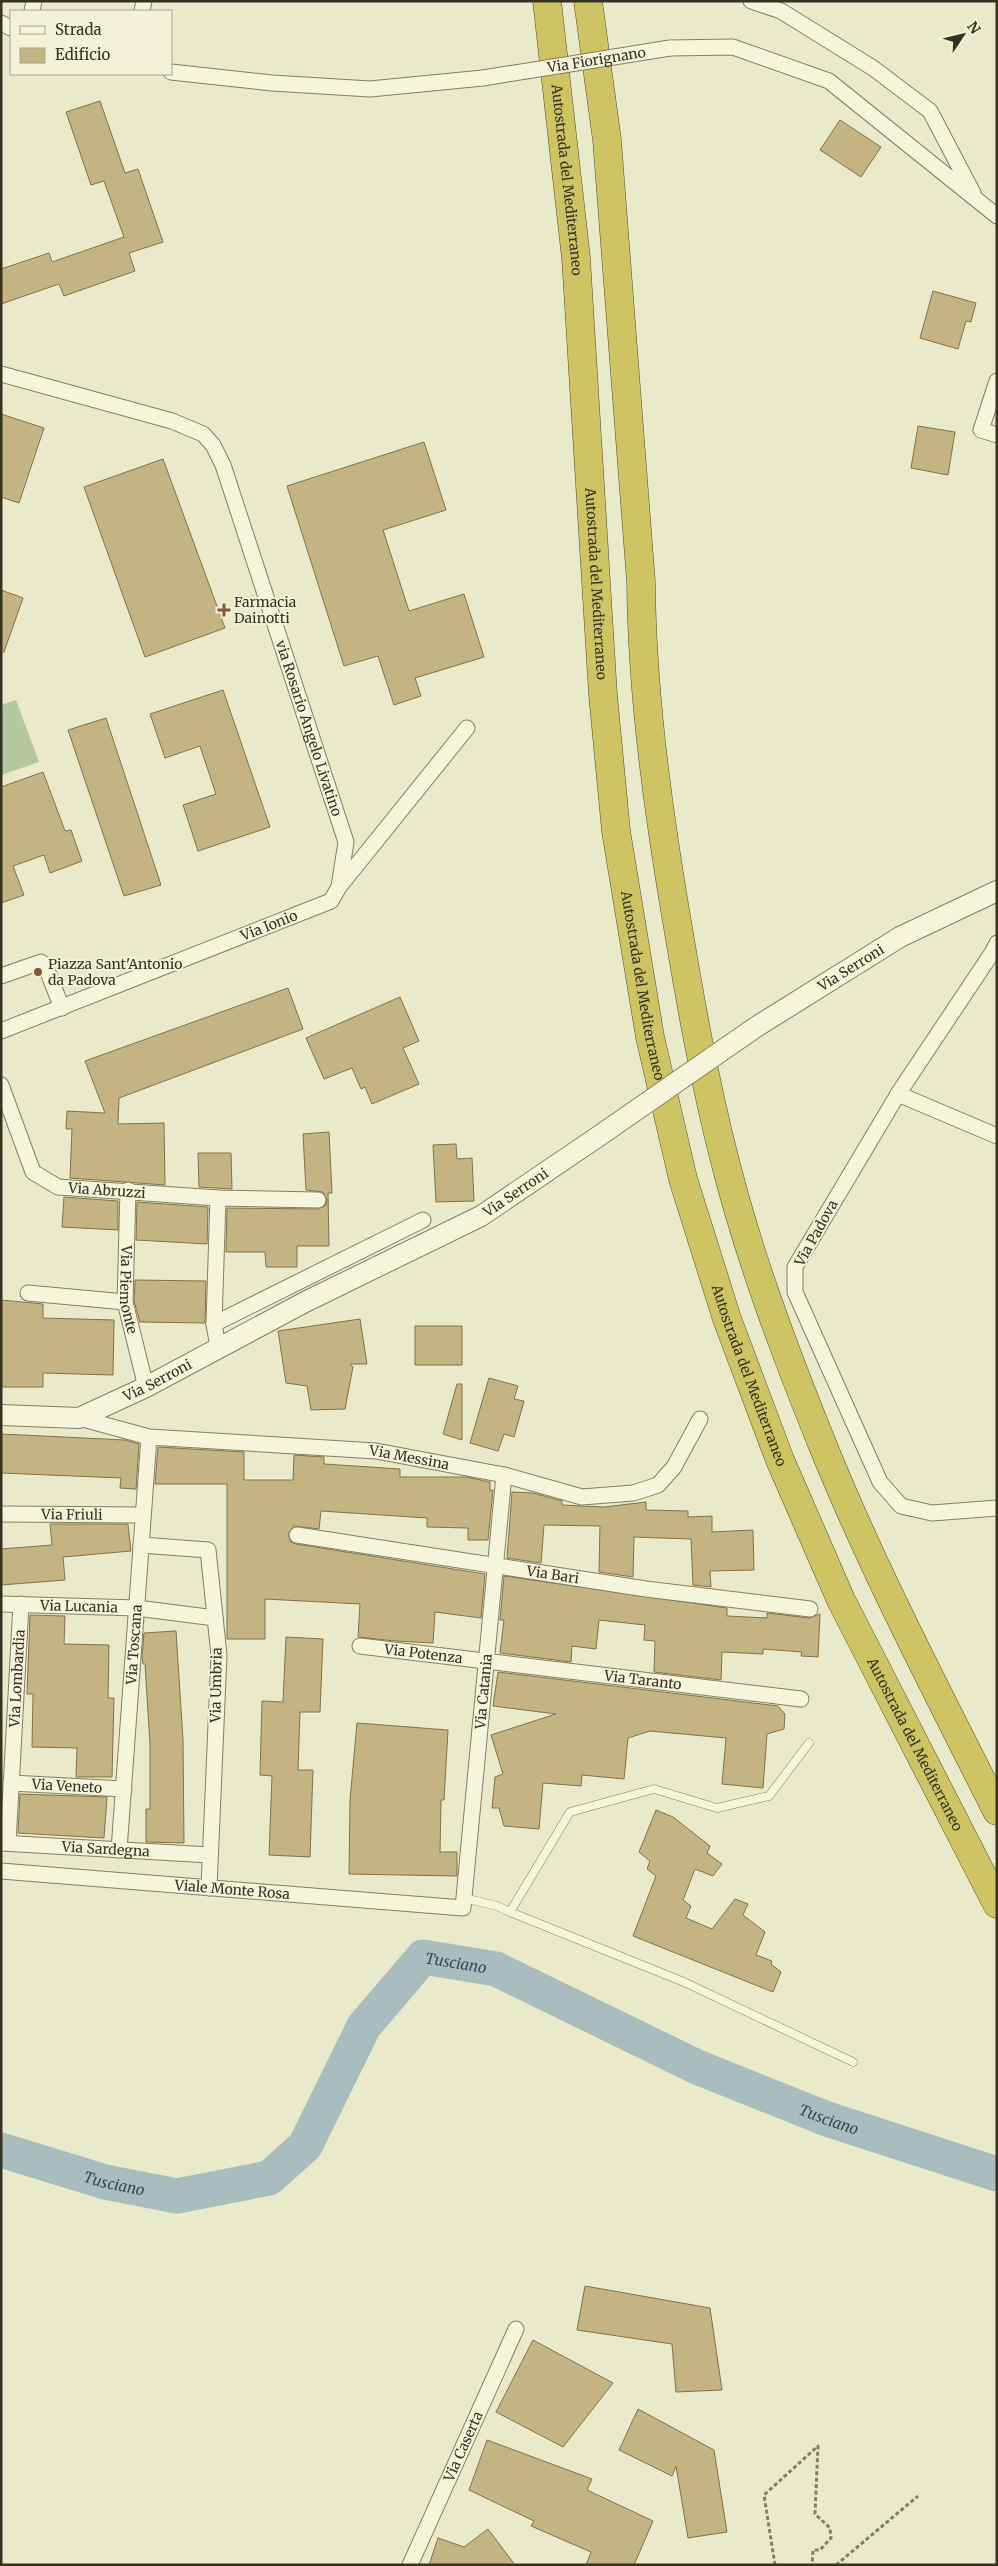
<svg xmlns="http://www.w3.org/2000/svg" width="998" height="2566" viewBox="0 0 998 2566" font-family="Merriweather,serif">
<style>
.green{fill:#b4c79d}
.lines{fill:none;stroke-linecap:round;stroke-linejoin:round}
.river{stroke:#a9bdbe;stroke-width:35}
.building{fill:#c4b483;stroke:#817248}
.service-casing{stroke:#847f5f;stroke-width:9}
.minor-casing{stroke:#847f5f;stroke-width:17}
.tertiary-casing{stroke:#847f5f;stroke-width:22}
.motorway-casing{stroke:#534c33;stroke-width:29}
.path{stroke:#847f5f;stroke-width:3;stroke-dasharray:4 2.5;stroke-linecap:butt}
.service{stroke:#f4f5db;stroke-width:8}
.minor{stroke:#f4f5db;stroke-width:15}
.tertiary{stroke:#f4f5db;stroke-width:20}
.motorway{stroke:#cfc463;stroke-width:28}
.minor-bridge-casing{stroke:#847f5f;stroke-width:17;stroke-linecap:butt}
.tertiary-bridge-casing{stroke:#847f5f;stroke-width:22;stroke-linecap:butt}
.minor-bridge{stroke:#f4f5db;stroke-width:15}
.tertiary-bridge{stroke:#f4f5db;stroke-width:20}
.poi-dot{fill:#8c5336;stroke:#f1f2d7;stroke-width:2}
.labels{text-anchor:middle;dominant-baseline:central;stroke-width:4;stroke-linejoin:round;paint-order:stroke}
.street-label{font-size:14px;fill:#363221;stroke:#f1f2d7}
.poi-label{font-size:14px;fill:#363221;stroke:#f1f2d7;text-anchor:start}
.water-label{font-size:15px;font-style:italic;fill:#324b54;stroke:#f1f2d7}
</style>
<rect width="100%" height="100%" fill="#e8eac9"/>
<path class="green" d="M 16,700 L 39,762 L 1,775 L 1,705 Z"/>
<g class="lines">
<path class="river" id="s1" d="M 1,2150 L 105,2182 L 177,2196 L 269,2178 L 305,2146 L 364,2026 L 423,1957 L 496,1969 L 697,2067 L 827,2119 L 997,2174"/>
</g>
<path class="building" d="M 100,101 L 125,173 L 138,169 L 163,242 L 129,253 L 135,271 L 64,296 L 59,284 L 1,304 L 1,269 L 49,253 L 52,262 L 124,237 L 104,181 L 91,185 L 66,112 Z
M 840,120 L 881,147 L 861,177 L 820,150 Z
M 933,291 L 976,303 L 971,322 L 966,321 L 958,349 L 920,338 Z
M 1,414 L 44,428 L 19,503 L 1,497 Z
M 918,426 L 955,432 L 948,475 L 911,468 Z
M 424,442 L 446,510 L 383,530 L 409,611 L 464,594 L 484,657 L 415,678 L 421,696 L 394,705 L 378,656 L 344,666 L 287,486 Z
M 163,459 L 225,628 L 145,657 L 84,487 Z
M 1,590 L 23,598 L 4,652 L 1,652 Z
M 223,690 L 270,827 L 198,851 L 183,805 L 216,794 L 200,746 L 165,758 L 150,714 Z
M 106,718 L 161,885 L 124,896 L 68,730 Z
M 43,772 L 65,831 L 71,830 L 82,861 L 50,873 L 44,855 L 13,866 L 24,895 L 1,903 L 1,787 Z
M 288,988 L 303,1029 L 119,1098 L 118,1124 L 164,1123 L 165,1185 L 70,1178 L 72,1129 L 66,1129 L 67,1111 L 105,1113 L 85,1061 Z
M 400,997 L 419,1041 L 403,1048 L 419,1084 L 372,1104 L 365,1087 L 361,1089 L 352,1068 L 324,1079 L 306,1038 Z
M 329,1132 L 332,1193 L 328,1193 L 329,1246 L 297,1246 L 297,1267 L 266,1267 L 265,1252 L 226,1252 L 227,1208 L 318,1209 L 326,1205 L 327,1200 L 323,1192 L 306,1190 L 303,1134 Z
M 456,1144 L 457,1159 L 472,1158 L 474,1201 L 436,1202 L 433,1145 Z
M 198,1153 L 231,1153 L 232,1189 L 199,1187 Z
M 64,1197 L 118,1201 L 118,1230 L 62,1227 Z
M 137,1202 L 208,1207 L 207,1244 L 136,1240 Z
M 135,1280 L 206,1281 L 205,1323 L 140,1322 L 134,1301 Z
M 1,1300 L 43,1304 L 43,1318 L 114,1320 L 113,1375 L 43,1373 L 43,1387 L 1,1387 Z
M 360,1319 L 367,1364 L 350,1364 L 353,1367 L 345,1409 L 311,1410 L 307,1386 L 286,1383 L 278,1331 Z
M 415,1326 L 462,1326 L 462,1365 L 415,1365 Z
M 489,1378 L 518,1386 L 514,1399 L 524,1401 L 514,1437 L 504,1434 L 498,1451 L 470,1443 Z
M 457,1384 L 462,1384 L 462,1440 L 443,1434 Z
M 1,1434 L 125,1440 L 139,1444 L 136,1489 L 120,1488 L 121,1478 L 1,1473 Z
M 158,1447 L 244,1452 L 244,1480 L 293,1480 L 294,1455 L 324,1457 L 324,1464 L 400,1469 L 400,1477 L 466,1477 L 490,1482 L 490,1490 L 493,1490 L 488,1540 L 468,1540 L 468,1528 L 427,1527 L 427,1518 L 321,1511 L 319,1529 L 294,1526 L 288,1534 L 291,1542 L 296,1544 L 485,1574 L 481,1618 L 435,1612 L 433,1643 L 395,1641 L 358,1637 L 360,1604 L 265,1599 L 265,1639 L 227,1639 L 227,1484 L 155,1484 Z
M 512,1492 L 533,1493 L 562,1501 L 562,1505 L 604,1507 L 646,1502 L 646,1510 L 688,1511 L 688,1517 L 712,1516 L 712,1532 L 753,1530 L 754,1570 L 710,1571 L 711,1587 L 693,1585 L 691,1539 L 634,1537 L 633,1577 L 599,1572 L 600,1526 L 544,1525 L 541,1563 L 507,1558 Z
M 50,1524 L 128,1524 L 131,1551 L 63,1557 L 65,1580 L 1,1585 L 1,1549 L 52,1545 Z
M 504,1576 L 727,1608 L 727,1616 L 767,1618 L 767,1613 L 809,1618 L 820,1614 L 818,1657 L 801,1656 L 802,1652 L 763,1649 L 763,1654 L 722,1652 L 721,1680 L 654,1672 L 655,1641 L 644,1640 L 645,1625 L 599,1620 L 596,1649 L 572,1646 L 571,1662 L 500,1653 L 504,1620 L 500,1620 Z
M 30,1615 L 65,1616 L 64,1644 L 109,1645 L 108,1698 L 114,1698 L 112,1777 L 76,1777 L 77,1748 L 32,1747 L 33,1694 L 27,1694 Z
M 176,1631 L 183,1740 L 184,1843 L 146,1842 L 146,1809 L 150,1809 L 150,1744 L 145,1664 L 143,1664 L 142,1657 L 144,1633 Z
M 286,1637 L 323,1639 L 320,1712 L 300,1712 L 298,1770 L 313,1770 L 310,1857 L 269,1855 L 272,1776 L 260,1775 L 262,1701 L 283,1702 Z
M 498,1672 L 778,1706 L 785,1714 L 784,1729 L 767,1734 L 763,1788 L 722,1784 L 726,1738 L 650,1731 L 628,1738 L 624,1779 L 582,1775 L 581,1786 L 543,1783 L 539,1829 L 504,1826 L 499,1808 L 492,1808 L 495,1777 L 503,1774 L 491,1735 L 556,1714 L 493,1706 Z
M 357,1723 L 448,1730 L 444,1800 L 441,1800 L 440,1852 L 457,1852 L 457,1876 L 349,1874 L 350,1800 Z
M 20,1794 L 107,1797 L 104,1838 L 18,1833 Z
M 656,1810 L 673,1817 L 710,1846 L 707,1853 L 722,1864 L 713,1876 L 695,1869 L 683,1900 L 691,1906 L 686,1918 L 712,1929 L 735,1899 L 748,1904 L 743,1915 L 765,1932 L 756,1955 L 772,1961 L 771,1964 L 781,1972 L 773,1992 L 633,1936 L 656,1876 L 647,1869 L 650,1861 L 639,1852 Z
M 585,2286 L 710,2308 L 722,2390 L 676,2392 L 672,2344 L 577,2330 Z
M 533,2340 L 613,2383 L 563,2447 L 496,2412 Z
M 638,2409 L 714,2450 L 727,2532 L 688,2538 L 676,2466 L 672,2476 L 619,2450 Z
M 487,2440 L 592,2479 L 587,2490 L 653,2521 L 634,2565 L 586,2565 L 591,2552 L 531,2526 L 534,2521 L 469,2490 Z
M 488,2529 L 515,2565 L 429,2565 L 438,2538 L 464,2547 Z"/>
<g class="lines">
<defs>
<path id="service" d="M 809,1743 L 769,1796 L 717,1808 L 654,1789 L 570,1812 L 510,1912 L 684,1982 L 853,2062
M 464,1898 L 497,1906 L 510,1912"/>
<g id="minor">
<path d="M 751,1 L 781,11 L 873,68 L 930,111 L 973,193"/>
<path d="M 32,11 L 34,1"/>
<path d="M 142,11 L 144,1"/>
<path d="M 1,23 L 11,28"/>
<path d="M 670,48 L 733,47 L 829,81 L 997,216"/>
<path d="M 171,72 L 272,83 L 370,89 L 483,78"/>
<path id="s2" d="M 1,374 L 172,421 L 203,434 L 213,445 L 223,465 L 346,842 L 339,887"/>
<path d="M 997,381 L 981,430 L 997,435"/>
<path d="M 997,943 L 992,953 L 898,1094 L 795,1267 L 795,1292 L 880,1482 L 901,1506 L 932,1513 L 997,1508"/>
<path d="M 1,976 L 41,962 L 45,965 L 62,1008"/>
<path id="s3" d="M 1,1031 L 331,901 L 339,887 L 467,728"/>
<path id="s4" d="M 1,1085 L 33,1172 L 58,1187 L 218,1198 L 318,1200"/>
<path d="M 898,1094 L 997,1136"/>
<path id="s5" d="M 128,1190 L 125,1302 L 146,1387"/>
<path d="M 28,1293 L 125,1302"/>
<path d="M 214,1324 L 423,1220"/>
<path d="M 218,1347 L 214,1324 L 218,1198"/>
<path id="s6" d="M 79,1418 L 149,1437 L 376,1451 L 504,1475 L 582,1497 L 633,1493 L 658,1485 L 674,1467 L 700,1419"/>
<path id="s7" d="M 1,1514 L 143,1515"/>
<path id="s8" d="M 297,1535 L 646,1589 L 810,1609"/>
<path d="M 141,1545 L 208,1550 L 219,1655 L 209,1888"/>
<path id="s9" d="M 1,1604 L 137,1608 L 215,1618"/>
<path id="s10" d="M 360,1646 L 801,1699"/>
<path id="s11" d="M 11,1783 L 124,1789"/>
<path id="s12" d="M 1,1843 L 210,1855"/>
<path id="s13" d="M 8,1843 L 21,1604"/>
<path id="s14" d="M 119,1850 L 149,1437"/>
<path id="s15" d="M 1,1871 L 463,1908 L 504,1475"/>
<path id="s16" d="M 410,2565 L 516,2329"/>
</g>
<g id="tertiary">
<path id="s17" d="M 756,1027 L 900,937 L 997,891"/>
<path id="s18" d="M 1,1415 L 79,1418 L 146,1387 L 305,1302 L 481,1216 L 596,1138"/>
</g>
<g id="motorway">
<path id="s19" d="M 547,1 L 576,258 L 603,695 L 616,831 L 650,1037 L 683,1179 L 727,1319 L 780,1460 L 841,1600 L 997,1904"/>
<path d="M 588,1 L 607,140 L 641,582 C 642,688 656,794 673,898 C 688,988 703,1077 726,1165 C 750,1259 785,1352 821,1441 C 872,1568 936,1689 997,1811"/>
</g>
</defs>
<use href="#service" class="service-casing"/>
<use href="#minor" class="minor-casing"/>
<use href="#tertiary" class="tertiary-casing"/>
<use href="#motorway" class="motorway-casing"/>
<path class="path" d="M 775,2565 L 764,2495 L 818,2446 L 815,2514 L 830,2528 L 831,2538 L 820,2550 L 813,2550 L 812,2565
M 836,2565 L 918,2496"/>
<use href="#service" class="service"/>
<use href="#minor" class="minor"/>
<use href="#tertiary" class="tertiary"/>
<use href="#motorway" class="motorway"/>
<defs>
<g id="minor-bridge">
<path id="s20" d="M 483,78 L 670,48"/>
</g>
<path id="tertiary-bridge" d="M 596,1138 L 756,1027"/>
</defs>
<use href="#minor-bridge" class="minor-bridge-casing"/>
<use href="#tertiary-bridge" class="tertiary-bridge-casing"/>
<use href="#minor-bridge" class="minor-bridge"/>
<use href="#tertiary-bridge" class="tertiary-bridge"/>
</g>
<g class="poi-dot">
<path d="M221.5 602.5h5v5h5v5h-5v5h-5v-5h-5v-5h5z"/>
<circle cx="38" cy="972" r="5"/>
</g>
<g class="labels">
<g class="street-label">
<text stroke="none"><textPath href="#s20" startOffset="115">Via Fiorignano</textPath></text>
<text stroke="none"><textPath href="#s19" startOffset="180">Autostrada del Mediterraneo</textPath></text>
<text stroke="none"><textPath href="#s19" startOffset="585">Autostrada del Mediterraneo</textPath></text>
<text stroke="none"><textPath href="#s2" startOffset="525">via Rosario Angelo Livatino</textPath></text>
<text stroke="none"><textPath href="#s3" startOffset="288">Via Ionio</textPath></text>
<text stroke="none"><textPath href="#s17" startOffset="112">Via Serroni</textPath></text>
<text stroke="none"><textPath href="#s19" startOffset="990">Autostrada del Mediterraneo</textPath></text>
<text stroke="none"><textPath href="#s4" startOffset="171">Via Abruzzi</textPath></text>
<text stroke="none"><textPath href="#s18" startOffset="570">Via Serroni</textPath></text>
<text transform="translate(816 1233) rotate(-61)">Via Padova</text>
<text stroke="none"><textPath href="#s5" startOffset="100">Via Piemonte</textPath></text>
<text stroke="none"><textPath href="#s19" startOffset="1395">Autostrada del Mediterraneo</textPath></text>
<text stroke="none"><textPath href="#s18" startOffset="165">Via Serroni</textPath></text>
<text stroke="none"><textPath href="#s6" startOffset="334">Via Messina</textPath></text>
<text stroke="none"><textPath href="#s7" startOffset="71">Via Friuli</textPath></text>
<text stroke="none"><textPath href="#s8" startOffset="259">Via Bari</textPath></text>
<text stroke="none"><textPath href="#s9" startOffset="78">Via Lucania</textPath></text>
<text stroke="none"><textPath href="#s14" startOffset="206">Via Toscana</textPath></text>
<text stroke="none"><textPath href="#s10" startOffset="64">Via Potenza</textPath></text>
<text stroke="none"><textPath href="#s13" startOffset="165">Via Lombardia</textPath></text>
<text stroke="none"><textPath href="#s10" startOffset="285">Via Taranto</textPath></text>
<text transform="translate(216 1685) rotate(-89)">Via Umbria</text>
<text stroke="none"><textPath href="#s15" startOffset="681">Via Catania</textPath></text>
<text stroke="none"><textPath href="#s19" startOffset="1800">Autostrada del Mediterraneo</textPath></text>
<text stroke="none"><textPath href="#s11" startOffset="56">Via Veneto</textPath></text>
<text stroke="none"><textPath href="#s12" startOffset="105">Via Sardegna</textPath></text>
<text stroke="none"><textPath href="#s15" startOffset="232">Viale Monte Rosa</textPath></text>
<text stroke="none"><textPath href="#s16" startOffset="130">Via Caserta</textPath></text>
</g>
<g class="poi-label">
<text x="234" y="602">Farmacia<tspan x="234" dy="16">Dainotti</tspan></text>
<text x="48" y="964">Piazza Sant'Antonio<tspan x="48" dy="16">da Padova</tspan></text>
</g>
<g class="water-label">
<text stroke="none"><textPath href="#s1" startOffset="582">Tusciano</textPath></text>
<text stroke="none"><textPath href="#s1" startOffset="988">Tusciano</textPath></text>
<text stroke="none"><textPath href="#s1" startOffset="118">Tusciano</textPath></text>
</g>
</g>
<rect width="998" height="2566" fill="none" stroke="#363221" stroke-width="5"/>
<rect x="10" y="10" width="162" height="65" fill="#f1f2d7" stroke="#a6a58e"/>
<rect x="20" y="26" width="25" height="8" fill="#f4f5db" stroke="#a6a58e"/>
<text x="55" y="35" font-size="15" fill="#363221">Strada</text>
<rect x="20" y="48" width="25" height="15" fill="#c4b483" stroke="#a6a58e"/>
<text x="55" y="60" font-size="15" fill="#363221">Edificio</text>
<g transform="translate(963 35) rotate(55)" stroke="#f1f2d7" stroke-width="4" paint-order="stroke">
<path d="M0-4L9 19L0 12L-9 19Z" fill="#363221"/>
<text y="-8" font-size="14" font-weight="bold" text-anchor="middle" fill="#363221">N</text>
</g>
</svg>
